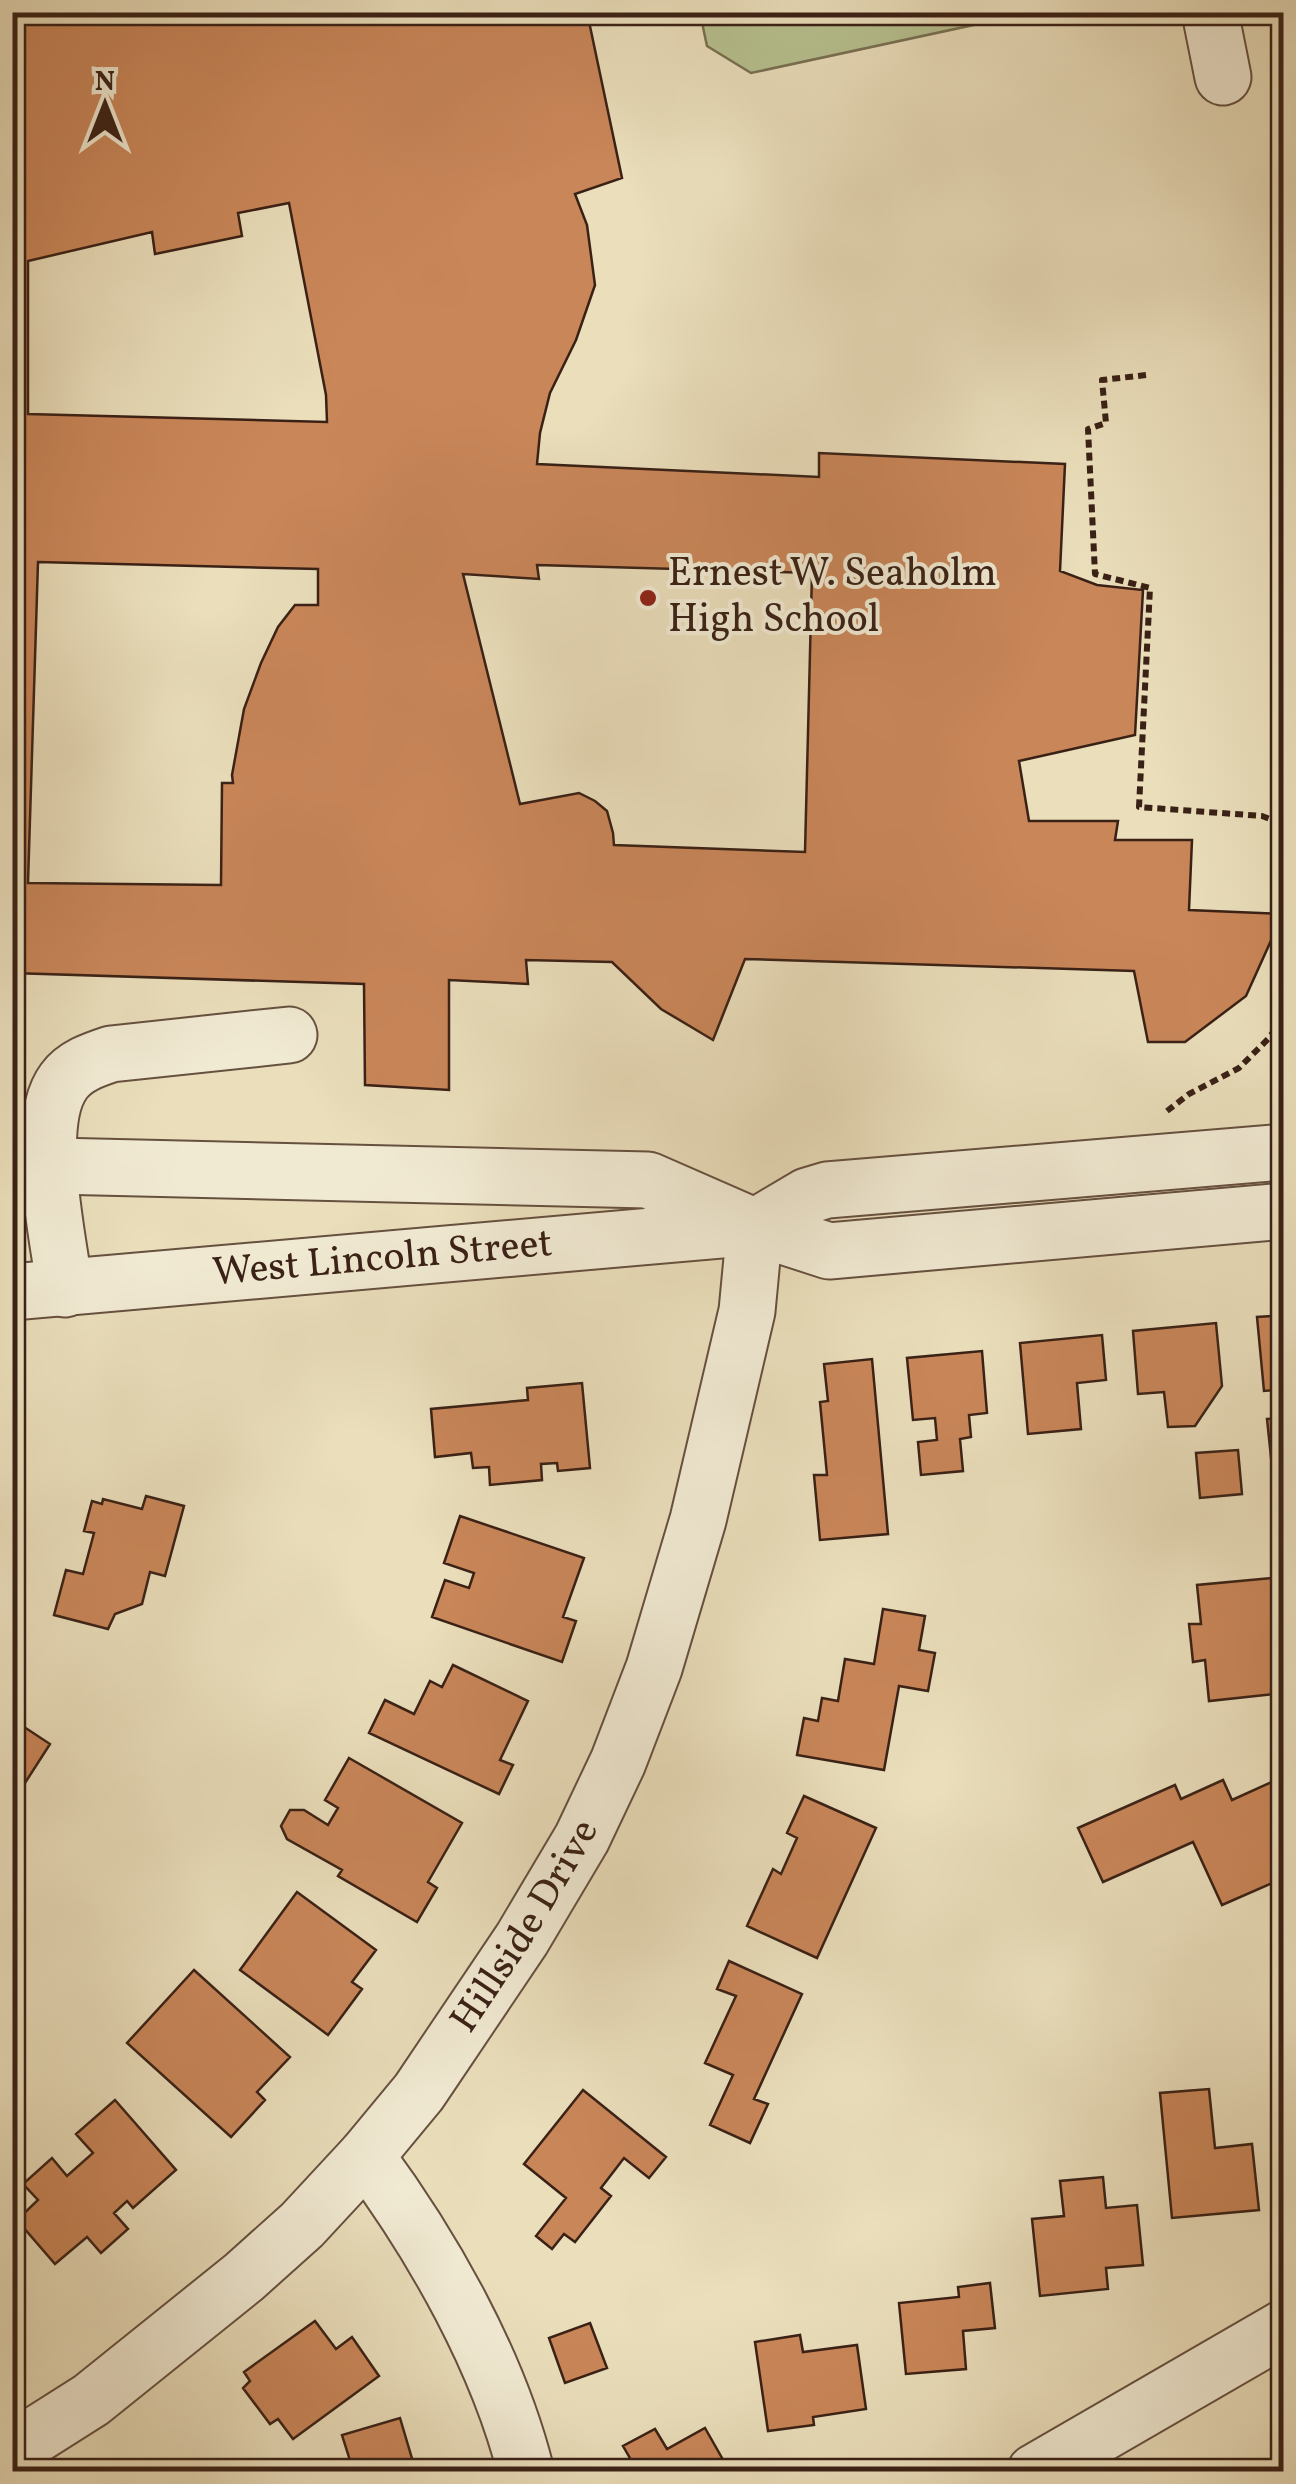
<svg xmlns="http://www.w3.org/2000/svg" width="1296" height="2484" viewBox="0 0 1296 2484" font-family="Vollkorn,serif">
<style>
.green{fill:#b7c190;stroke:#787153;stroke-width:2.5}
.building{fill:#c98659;stroke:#3a2116;stroke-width:2.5;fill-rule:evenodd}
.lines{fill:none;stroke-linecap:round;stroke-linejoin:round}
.minor-casing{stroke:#66503f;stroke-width:59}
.path{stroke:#3a2116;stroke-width:6;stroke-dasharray:8 5;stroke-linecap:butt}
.minor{stroke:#f1ead3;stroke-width:55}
.poi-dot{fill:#8f2418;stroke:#f1ead3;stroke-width:4}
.labels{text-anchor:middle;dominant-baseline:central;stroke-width:8;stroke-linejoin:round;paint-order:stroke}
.poi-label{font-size:40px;fill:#3a2116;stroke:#f1ead3;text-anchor:start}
.street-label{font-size:40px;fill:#3a2116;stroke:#f1ead3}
</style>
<rect width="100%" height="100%" fill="#eadebb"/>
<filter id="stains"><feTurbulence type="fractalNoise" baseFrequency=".002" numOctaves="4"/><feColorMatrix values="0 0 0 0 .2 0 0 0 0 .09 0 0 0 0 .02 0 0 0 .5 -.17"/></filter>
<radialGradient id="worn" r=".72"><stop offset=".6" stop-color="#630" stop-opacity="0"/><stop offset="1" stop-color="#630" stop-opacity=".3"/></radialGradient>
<path class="green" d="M 700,13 L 700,12 L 1029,13 L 751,73 L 707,46 Z"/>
<path class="building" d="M 12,12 L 587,12 L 622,178 L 575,194 L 587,225 L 595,285 L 576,340 L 550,393 L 540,433 L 537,464 L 819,477 L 819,453 L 1065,464 L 1060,571 L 1097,585 L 1143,590 L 1135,735 L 1019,761 L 1029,821 L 1118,821 L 1115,840 L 1192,840 L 1189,910 L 1283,914 L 1246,996 L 1185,1042 L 1148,1042 L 1134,971 L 745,959 L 713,1040 L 661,1009 L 612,962 L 526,960 L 528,984 L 449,980 L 449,1090 L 365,1085 L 364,984 L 12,973 ZM 289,203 L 326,395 L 327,422 L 28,414 L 28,261 L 152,232 L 155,254 L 242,236 L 238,213 ZM 38,562 L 318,569 L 318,605 L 295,605 L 278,627 L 261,663 L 244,709 L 232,775 L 233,783 L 222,783 L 221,885 L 28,883 ZM 537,565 L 812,573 L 805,852 L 614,845 L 613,833 L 607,811 L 595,801 L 579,793 L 520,804 L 463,574 L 539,579 Z
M 1284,1315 L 1284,1389 L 1264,1391 L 1257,1317 Z
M 1216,1323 L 1222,1386 L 1195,1426 L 1168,1427 L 1164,1392 L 1138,1394 L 1133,1331 Z
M 1102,1335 L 1106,1380 L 1077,1383 L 1081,1429 L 1028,1434 L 1020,1343 Z
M 982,1351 L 987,1413 L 969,1415 L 971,1437 L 960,1439 L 963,1471 L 921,1475 L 918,1442 L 937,1440 L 935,1418 L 913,1420 L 907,1358 Z
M 872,1359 L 888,1534 L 820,1540 L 814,1475 L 827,1475 L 820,1402 L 828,1401 L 824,1364 Z
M 582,1383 L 590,1468 L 558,1471 L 557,1463 L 541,1464 L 542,1480 L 490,1485 L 489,1467 L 473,1468 L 471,1453 L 435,1457 L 431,1409 L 528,1400 L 527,1388 Z
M 1284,1418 L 1284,1467 L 1272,1467 L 1267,1419 Z
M 1238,1450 L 1242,1494 L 1200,1498 L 1196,1453 Z
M 146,1496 L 184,1506 L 165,1576 L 150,1572 L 142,1604 L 115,1614 L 108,1629 L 54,1615 L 66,1570 L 83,1574 L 94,1533 L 84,1531 L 92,1501 L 102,1504 L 103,1499 L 142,1509 Z
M 460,1516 L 584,1558 L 563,1617 L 576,1621 L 562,1662 L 432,1617 L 445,1580 L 469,1588 L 474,1573 L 444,1563 Z
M 1284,1577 L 1284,1693 L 1209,1701 L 1205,1660 L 1193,1662 L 1189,1624 L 1201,1624 L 1197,1585 Z
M 883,1609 L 925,1616 L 919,1650 L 935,1653 L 928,1691 L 899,1686 L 884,1770 L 797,1755 L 804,1718 L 818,1721 L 822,1698 L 838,1701 L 845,1659 L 874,1664 Z
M 453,1665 L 528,1701 L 500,1760 L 513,1765 L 499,1794 L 369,1733 L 385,1700 L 414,1714 L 430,1681 L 442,1687 Z
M 12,1719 L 50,1744 L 16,1797 L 12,1794 Z
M 349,1758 L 462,1823 L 428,1882 L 437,1888 L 417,1922 L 338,1876 L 342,1870 L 287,1839 L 281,1826 L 290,1810 L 304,1810 L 328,1825 L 338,1808 L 325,1800 Z
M 1283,1777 L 1284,1878 L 1222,1905 L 1193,1842 L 1103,1882 L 1078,1828 L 1175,1785 L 1181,1799 L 1223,1780 L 1232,1800 Z
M 804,1796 L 876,1828 L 817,1958 L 747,1926 L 773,1869 L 781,1874 L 797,1838 L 787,1833 Z
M 297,1892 L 376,1950 L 352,1982 L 362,1989 L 328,2035 L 240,1970 Z
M 729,1961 L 802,1994 L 754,2099 L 768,2104 L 750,2143 L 710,2125 L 733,2075 L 705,2063 L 736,1996 L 717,1989 Z
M 194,1970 L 290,2057 L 257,2092 L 265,2100 L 231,2137 L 127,2043 Z
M 1209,2089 L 1215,2148 L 1252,2144 L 1259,2210 L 1172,2218 L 1160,2093 Z
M 583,2090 L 666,2157 L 649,2178 L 624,2158 L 601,2188 L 611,2196 L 575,2242 L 564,2234 L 552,2249 L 536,2236 L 566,2198 L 524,2164 Z
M 115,2100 L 176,2170 L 133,2208 L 127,2201 L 114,2213 L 128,2229 L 101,2253 L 87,2237 L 55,2264 L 17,2220 L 38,2200 L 23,2184 L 52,2158 L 67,2176 L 93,2153 L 76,2134 Z
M 1103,2177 L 1106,2208 L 1137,2205 L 1143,2265 L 1106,2268 L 1108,2289 L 1040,2296 L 1032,2219 L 1064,2216 L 1060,2181 Z
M 990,2283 L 995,2328 L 963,2331 L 966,2369 L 906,2374 L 899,2303 L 959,2297 L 958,2287 Z
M 315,2321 L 336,2349 L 352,2337 L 379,2376 L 293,2439 L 278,2419 L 270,2424 L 243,2388 L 250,2381 L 244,2372 Z
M 590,2323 L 607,2368 L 565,2383 L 549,2338 Z
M 800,2335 L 803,2352 L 857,2345 L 866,2409 L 813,2417 L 814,2425 L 768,2431 L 755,2342 Z
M 400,2418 L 416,2472 L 349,2472 L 353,2470 L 342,2435 Z
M 705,2428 L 730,2472 L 638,2472 L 623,2446 L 655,2429 L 667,2449 Z"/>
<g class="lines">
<defs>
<g id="minor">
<path d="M 1210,12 L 1223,77"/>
<path d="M 12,1165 L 648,1180 L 753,1226"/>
<path d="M 755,1227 L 807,1196 L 827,1190 L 1284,1152"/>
<path d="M 65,1289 C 58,1237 32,1124 64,1081 C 75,1066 93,1060 111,1054 L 289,1035"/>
<path id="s1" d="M 12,1292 L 755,1227 L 829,1251 L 1284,1211"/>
<path d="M 366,2156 C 434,2248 498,2361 526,2472"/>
<path id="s2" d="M 12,2450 L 91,2400 L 244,2277 L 302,2225 L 366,2156 L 419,2092 L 522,1939 L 582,1838 L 618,1762 L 654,1668 L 698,1520 L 747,1311 L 755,1227"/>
<path d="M 1035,2472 L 1284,2328"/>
</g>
</defs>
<use href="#minor" class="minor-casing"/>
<path class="path" d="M 1146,375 L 1102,380 L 1106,423 L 1088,429 L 1095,574 L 1150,588 L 1139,807 L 1262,816 L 1280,823 L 1284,827
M 1167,1111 L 1189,1094 L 1239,1068 L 1268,1039 L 1284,1018"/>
<use href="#minor" class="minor"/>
</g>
<circle class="poi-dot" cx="648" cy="598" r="10"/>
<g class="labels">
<g class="poi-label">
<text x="668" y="575">Ernest W. Seaholm<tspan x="668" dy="46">High School</tspan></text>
</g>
<g class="street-label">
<text stroke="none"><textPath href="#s1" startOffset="372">West Lincoln Street</textPath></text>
<text stroke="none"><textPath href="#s2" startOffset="742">Hillside Drive</textPath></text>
</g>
</g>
<rect width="1296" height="2484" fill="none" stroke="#eadebb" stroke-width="50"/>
<rect x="15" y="15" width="1266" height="2454" fill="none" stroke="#3a2116" stroke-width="5"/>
<rect x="25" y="25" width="1246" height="2434" fill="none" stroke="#3a2116" stroke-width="2.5"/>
<g transform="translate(105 105)" stroke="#f1ead3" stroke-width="8" paint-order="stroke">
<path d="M0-8L18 38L0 25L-18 38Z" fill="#3a2116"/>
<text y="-15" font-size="28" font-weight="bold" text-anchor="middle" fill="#3a2116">N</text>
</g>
<rect width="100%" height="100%" filter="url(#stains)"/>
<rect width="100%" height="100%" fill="url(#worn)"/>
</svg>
